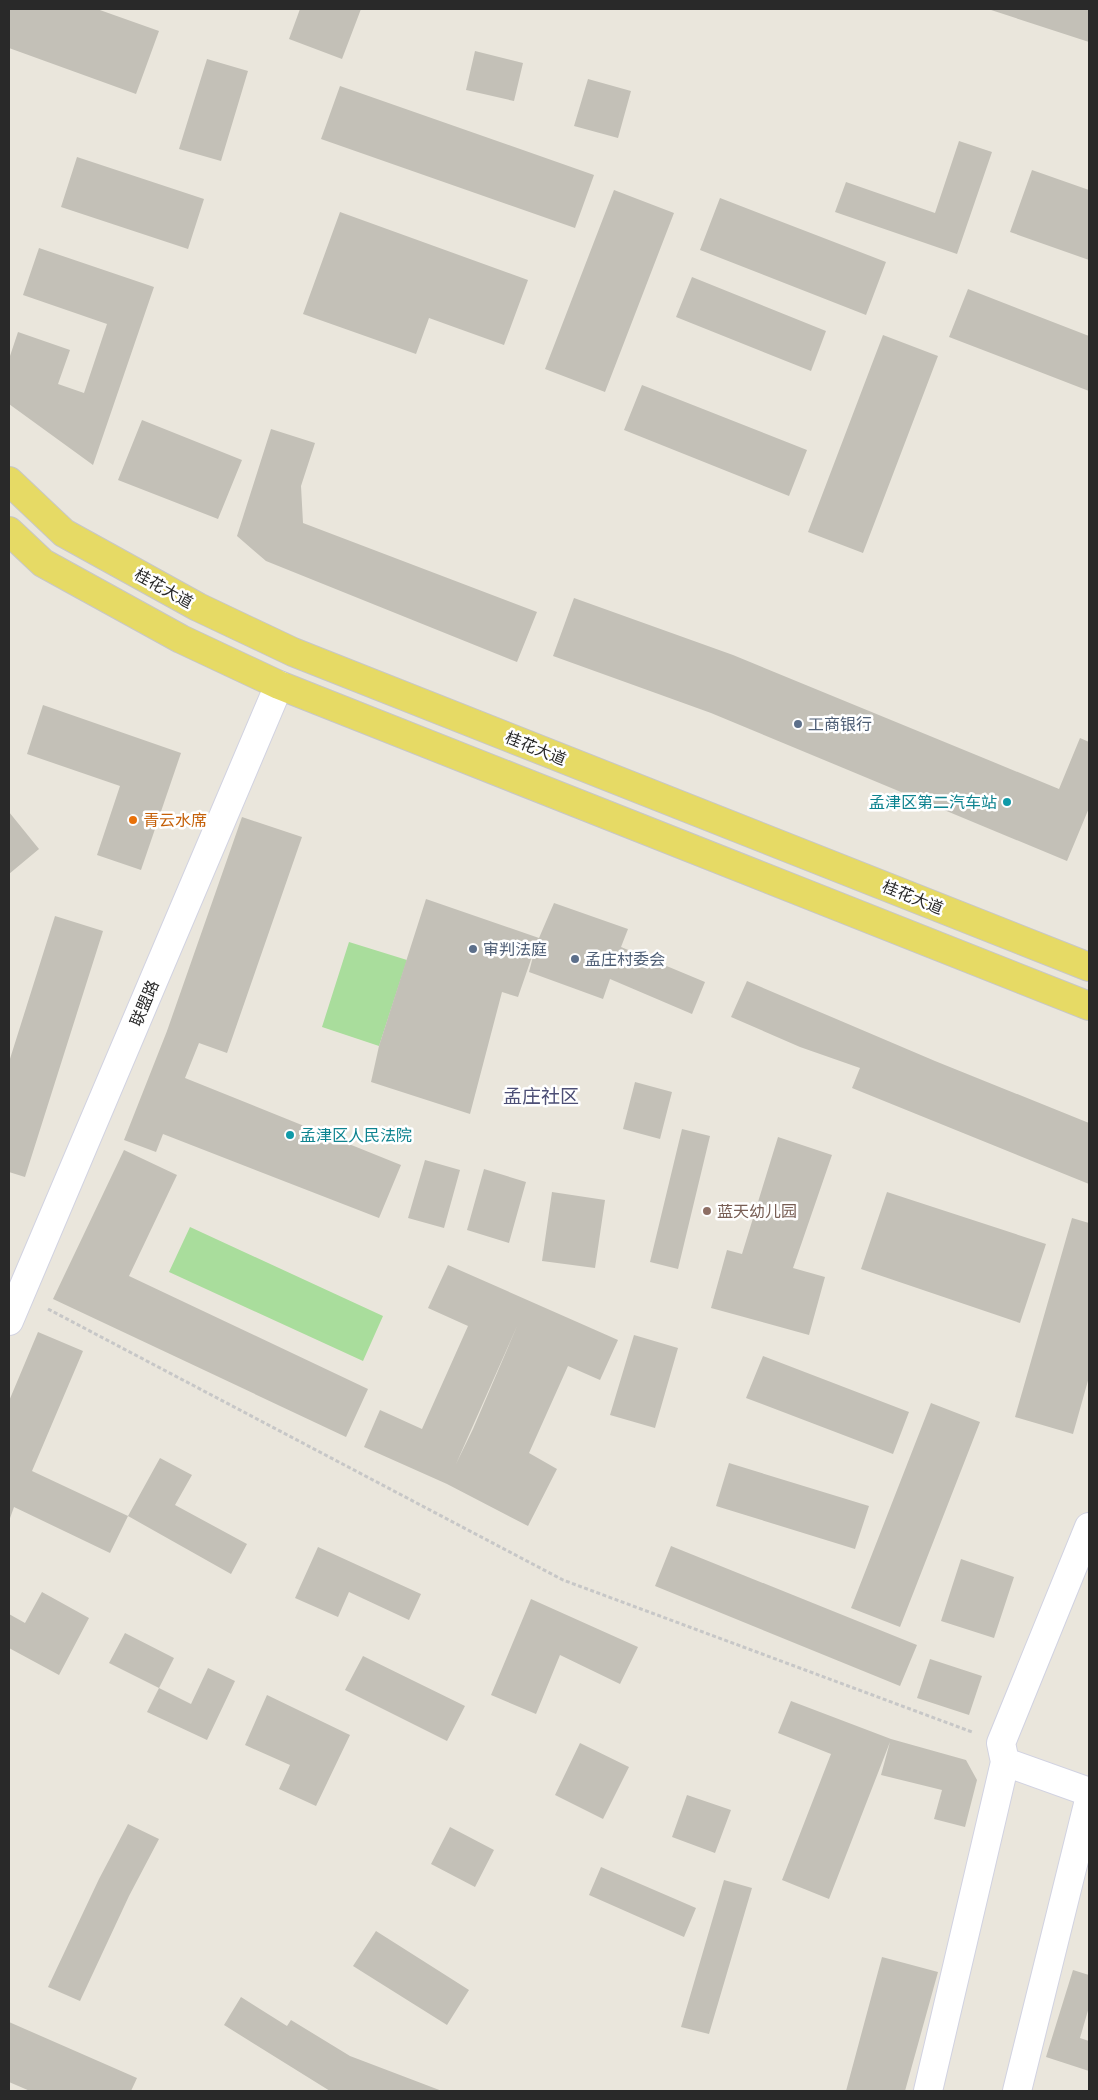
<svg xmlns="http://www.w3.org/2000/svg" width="1098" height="2100" viewBox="0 0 1098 2100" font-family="'Golos Text','Noto Sans SC',sans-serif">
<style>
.green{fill:#a9dd9c}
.building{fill:#c3c0b7;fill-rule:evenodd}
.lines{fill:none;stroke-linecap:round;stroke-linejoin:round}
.minor-casing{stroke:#d1d2e1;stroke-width:30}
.major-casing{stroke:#c7c7c7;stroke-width:30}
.path{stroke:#c7c7c7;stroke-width:3;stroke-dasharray:4 2.5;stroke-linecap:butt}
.minor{stroke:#fff;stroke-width:28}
.major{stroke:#e6da65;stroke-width:28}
.service-dot{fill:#5c6f8a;stroke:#fff;stroke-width:2}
.culture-dot{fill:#0f9aa8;stroke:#fff;stroke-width:2}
.food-dot{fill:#e8710a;stroke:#fff;stroke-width:2}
.education-dot{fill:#8d6e63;stroke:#fff;stroke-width:2}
.labels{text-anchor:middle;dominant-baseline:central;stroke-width:5;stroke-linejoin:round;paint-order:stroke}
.street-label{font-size:16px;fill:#292929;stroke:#fff}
.service-label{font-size:16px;fill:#4e5e75;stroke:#fff;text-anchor:start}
.culture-label{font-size:16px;fill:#0d838f;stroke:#fff;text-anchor:end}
.food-label{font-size:16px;fill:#c56008;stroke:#fff;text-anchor:start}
.education-label{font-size:16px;fill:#785e54;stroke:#fff;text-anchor:start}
.quarter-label{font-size:19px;fill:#4d4f76;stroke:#fff}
</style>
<rect width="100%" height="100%" fill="#eae6dc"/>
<path class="green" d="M 349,942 L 407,960 L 379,1046 L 322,1027 Z
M 190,1227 L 383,1316 L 363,1361 L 169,1272 Z"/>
<path class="building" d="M 9,9 L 97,9 L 159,31 L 136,94 L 9,48 Z
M 300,9 L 361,9 L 342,59 L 289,39 Z
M 988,9 L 1089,9 L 1089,42 Z
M 475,51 L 523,63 L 514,101 L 466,90 Z
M 207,59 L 248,71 L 221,161 L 179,149 Z
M 588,79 L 631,91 L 618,138 L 574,126 Z
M 340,86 L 594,175 L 575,228 L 321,139 Z
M 959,141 L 992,152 L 957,254 L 835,212 L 846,182 L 935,213 Z
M 77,157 L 204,199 L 188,249 L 61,207 Z
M 1032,170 L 1089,190 L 1089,260 L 1010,232 Z
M 614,190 L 674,213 L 605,392 L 545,369 Z
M 720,198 L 886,262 L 866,315 L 700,250 Z
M 340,212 L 528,280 L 504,345 L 429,318 L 416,354 L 303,314 Z
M 39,248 L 154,287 L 93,465 L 9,404 L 9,359 L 18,332 L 70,350 L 58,384 L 84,393 L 107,324 L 23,295 Z
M 692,277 L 826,331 L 811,371 L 676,317 Z
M 968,289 L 1089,336 L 1089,391 L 949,337 Z
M 883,335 L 938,356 L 863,553 L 808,532 Z
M 642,385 L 807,450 L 789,496 L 624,430 Z
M 142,420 L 242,460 L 218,519 L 118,480 Z
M 271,429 L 315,443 L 301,486 L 303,523 L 537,612 L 517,662 L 266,561 L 237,536 Z
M 574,598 L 733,655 L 1059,789 L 1080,738 L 1089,742 L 1089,808 L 1067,861 L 711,713 L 553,656 Z
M 43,705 L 181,753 L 141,870 L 97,855 L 120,786 L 27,754 Z
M 9,812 L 39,849 L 9,874 Z
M 242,817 L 302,837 L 227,1053 L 199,1043 L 185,1078 L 401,1165 L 379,1218 L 163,1134 L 156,1152 L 124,1140 L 167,1031 Z
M 426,899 L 539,938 L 554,903 L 628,929 L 621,947 L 705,982 L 692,1014 L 610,979 L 603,999 L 529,972 L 536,945 L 518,997 L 502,992 L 470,1114 L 371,1082 L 379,1046 Z
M 55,916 L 103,931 L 25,1177 L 9,1172 L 9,1062 Z
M 747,981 L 935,1061 L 1089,1123 L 1089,1184 L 852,1088 L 860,1068 L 800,1047 L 731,1017 Z
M 635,1082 L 672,1092 L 660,1139 L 623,1129 Z
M 682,1129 L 710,1136 L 678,1269 L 650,1262 Z
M 778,1137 L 832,1155 L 793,1268 L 825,1277 L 809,1335 L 711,1308 L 727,1250 L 742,1254 Z
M 124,1150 L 177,1175 L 129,1276 L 368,1389 L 346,1437 L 53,1299 Z
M 425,1160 L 460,1170 L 444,1228 L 408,1218 Z
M 484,1169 L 526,1182 L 509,1243 L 467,1230 Z
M 552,1192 L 605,1200 L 595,1268 L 542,1261 Z
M 887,1192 L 1046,1244 L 1020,1323 L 861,1269 Z
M 1072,1218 L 1089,1223 L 1089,1377 L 1073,1434 L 1015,1417 Z
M 448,1265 L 618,1340 L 600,1380 L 568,1366 L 529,1453 L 557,1469 L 528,1526 L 447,1484 L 364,1447 L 380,1410 L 422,1429 L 468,1326 L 428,1308 ZM 518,1324 L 473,1429 L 456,1464 Z
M 38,1332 L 83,1351 L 32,1471 L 128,1516 L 160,1458 L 192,1475 L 175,1505 L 247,1544 L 231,1574 L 128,1516 L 110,1553 L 14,1507 L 9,1521 L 9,1401 Z
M 634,1335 L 678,1348 L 655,1428 L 610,1415 Z
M 763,1356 L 909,1412 L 893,1454 L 746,1398 Z
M 931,1403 L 980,1422 L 900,1627 L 851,1608 Z
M 729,1463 L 869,1506 L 855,1549 L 716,1506 Z
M 671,1546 L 917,1645 L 900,1686 L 655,1586 Z
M 318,1547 L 421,1594 L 409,1620 L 349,1592 L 338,1617 L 295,1598 Z
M 961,1559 L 1014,1577 L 994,1638 L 941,1621 Z
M 42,1592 L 89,1618 L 59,1675 L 9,1648 L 9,1614 L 25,1623 Z
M 531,1599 L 638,1647 L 620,1684 L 560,1655 L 536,1714 L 491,1695 Z
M 125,1633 L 174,1658 L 159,1688 L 191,1704 L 208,1668 L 235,1681 L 207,1740 L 147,1712 L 159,1688 L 109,1663 Z
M 363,1656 L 465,1706 L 447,1741 L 345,1690 Z
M 930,1659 L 982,1676 L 969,1715 L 917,1698 Z
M 267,1695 L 350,1735 L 316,1806 L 279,1789 L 290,1765 L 245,1745 Z
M 791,1701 L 891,1739 L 966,1760 L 977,1780 L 965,1827 L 934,1819 L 942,1790 L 881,1775 L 890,1742 L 829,1899 L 782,1880 L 831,1754 L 778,1733 Z
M 580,1743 L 629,1767 L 603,1819 L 555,1795 Z
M 687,1795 L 731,1810 L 715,1853 L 672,1837 Z
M 128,1824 L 159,1839 L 129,1896 L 80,2001 L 48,1987 L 99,1879 Z
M 450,1827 L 494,1850 L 475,1887 L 431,1864 Z
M 601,1867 L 696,1908 L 684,1937 L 589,1895 Z
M 724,1880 L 752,1888 L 709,2034 L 681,2027 Z
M 376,1931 L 469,1990 L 447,2025 L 353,1966 Z
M 882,1957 L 938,1972 L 905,2091 L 846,2091 Z
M 1073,1970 L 1089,1975 L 1089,2007 L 1080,2038 L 1089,2041 L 1089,2071 L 1046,2057 Z
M 241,1997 L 287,2026 L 291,2020 L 350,2056 L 442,2091 L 330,2091 L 224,2025 Z
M 9,2022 L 137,2078 L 131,2091 L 30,2091 L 9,2082 Z"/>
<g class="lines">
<defs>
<path id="minor" d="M 9,1321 L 279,685
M 1005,1762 L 1089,1792
M 928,2091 L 1005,1762 L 1001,1743 L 1089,1527
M 1017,2091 L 1089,1800"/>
<path id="major" d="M 9,481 L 64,533 L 198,607 L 293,652 L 1089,967
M 9,531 L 43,563 L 181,639 L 279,685 L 1089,1006"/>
</defs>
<use href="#minor" class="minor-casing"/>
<use href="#major" class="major-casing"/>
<path class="path" d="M 48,1309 L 563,1580 L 972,1732"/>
<use href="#minor" class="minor"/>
<use href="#major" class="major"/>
</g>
<g class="service-dot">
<circle cx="798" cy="724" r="5"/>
<circle cx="473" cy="949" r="5"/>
<circle cx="575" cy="959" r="5"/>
</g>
<g class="culture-dot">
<circle cx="1007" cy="802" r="5"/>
<circle cx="290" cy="1135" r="5"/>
</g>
<circle class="food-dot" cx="133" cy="820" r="5"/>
<circle class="education-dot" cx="707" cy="1211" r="5"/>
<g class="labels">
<g class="street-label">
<text transform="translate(164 588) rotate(29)">桂花大道</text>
<text transform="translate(536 748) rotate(22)">桂花大道</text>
<text transform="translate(913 897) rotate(22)">桂花大道</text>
<text transform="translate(144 1003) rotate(-67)">联盟路</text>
</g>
<g class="service-label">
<text x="808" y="724">工商银行</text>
<text x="483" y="949">审判法庭</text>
<text x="585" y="959">孟庄村委会</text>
</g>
<g class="culture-label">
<text x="997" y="802">孟津区第二汽车站</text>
<text x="300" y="1135" text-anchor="start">孟津区人民法院</text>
</g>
<g class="food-label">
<text x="143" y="820">青云水席</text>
</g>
<g class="education-label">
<text x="717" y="1211">蓝天幼儿园</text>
</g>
<g class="quarter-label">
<text x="541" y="1095">孟庄社区</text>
</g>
</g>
<rect width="1098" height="2100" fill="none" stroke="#292929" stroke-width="20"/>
</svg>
